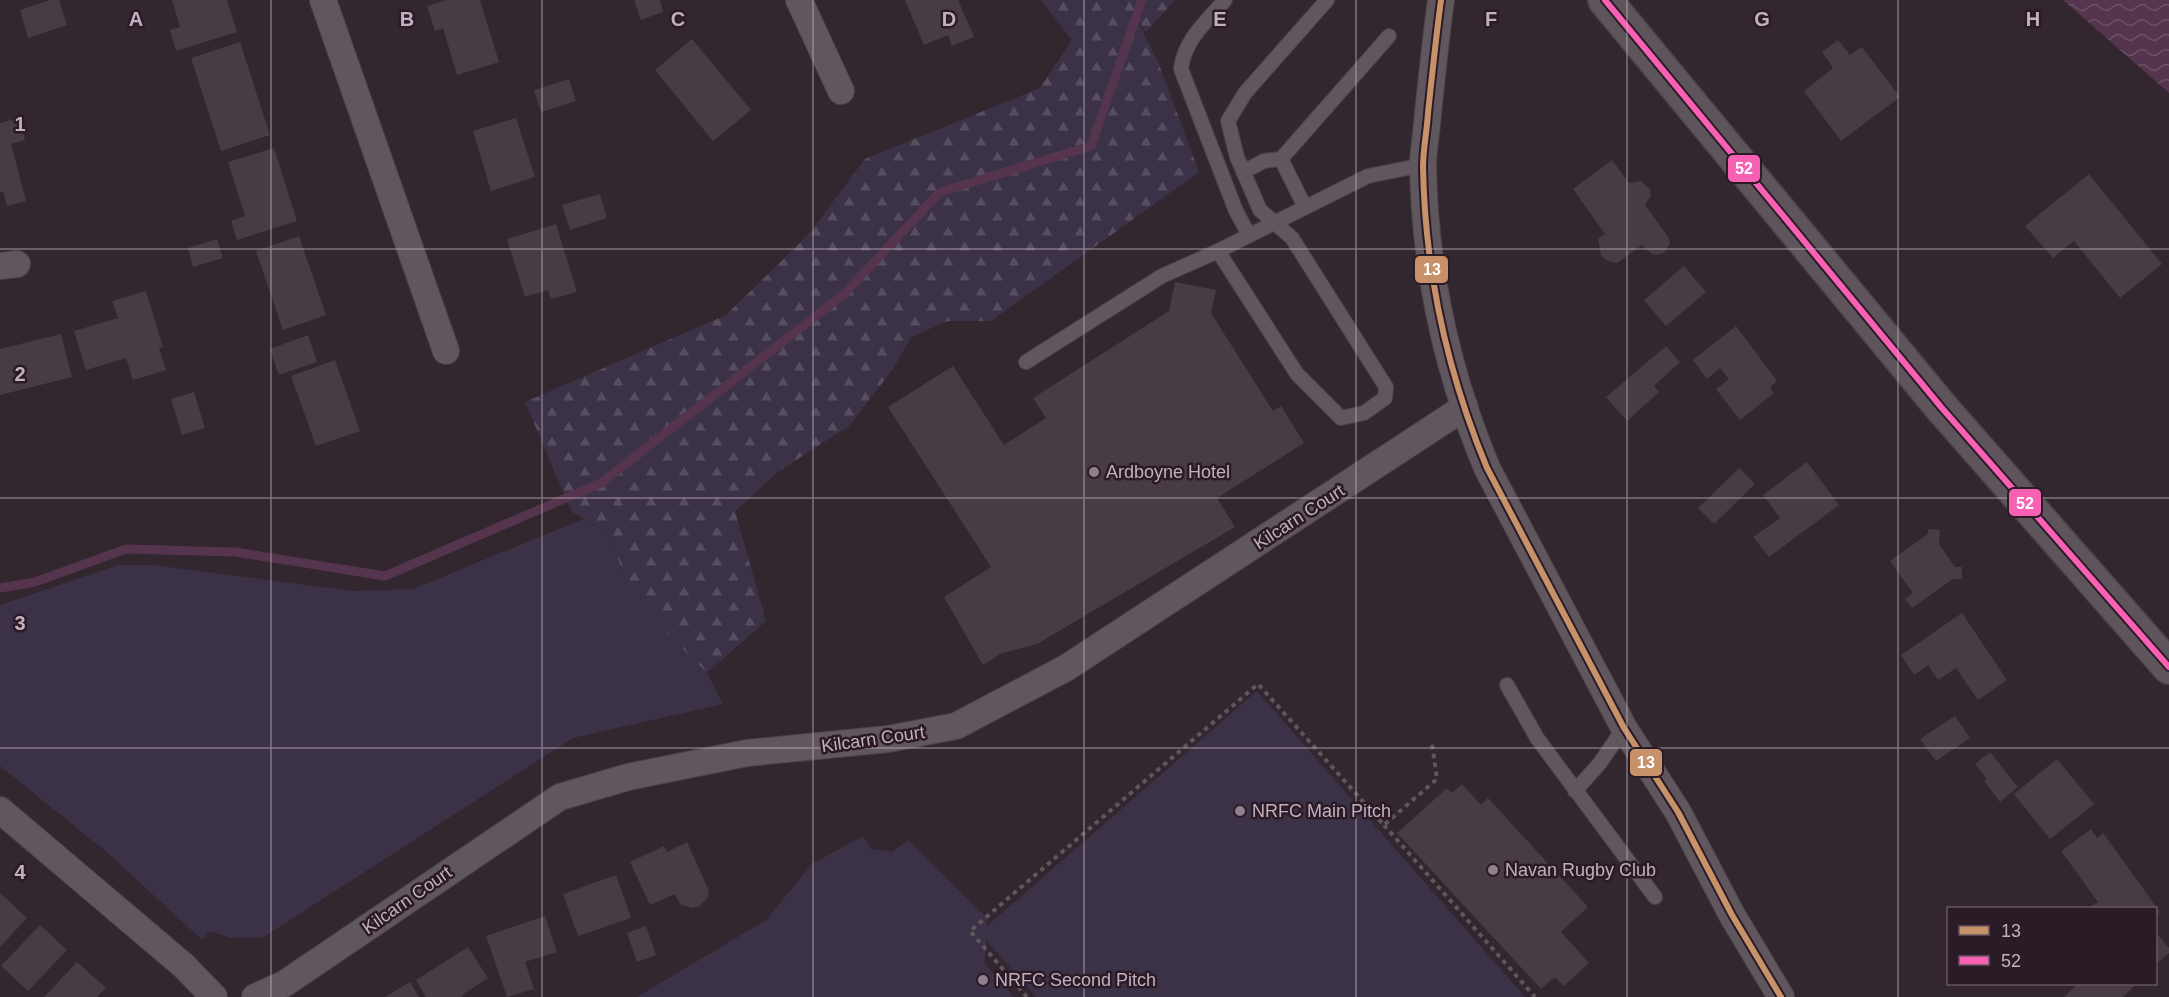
<svg xmlns="http://www.w3.org/2000/svg" width="2169" height="997" viewBox="0 0 2169 997" font-family="Arial,sans-serif">
<style>
.green{fill:#3c3247}
.forest{fill:url(#forest-firs)}
.water{fill:url(#water-waves)}
.lines{fill:none;stroke-linecap:round;stroke-linejoin:round}
.stream{stroke:#55354e;stroke-width:9}
.building{fill:#473c44}
.lane-casing{stroke:#4b4249;stroke-width:16}
.street-casing{stroke:#4b4249;stroke-width:28}
.secondary-casing{stroke:#4c4148;stroke-width:36}
.path{stroke:#5f565e;stroke-width:4;stroke-dasharray:4.5 4.5;stroke-linecap:butt}
.lane{stroke:#60565d;stroke-width:14}
.street{stroke:#60565d;stroke-width:26}
.secondary{stroke:#5e555c;stroke-width:33}
.bus-1-casing{stroke:#2b1b27;stroke-width:10}
.bus-2-casing{stroke:#2b1b27;stroke-width:10}
.bus-1{stroke:#c7916a;stroke-width:6}
.bus-2{stroke:#f860b3;stroke-width:6}
.grid{fill:none;stroke:#c3b0be;stroke-width:1.5;stroke-opacity:0.55}
.poi-dot{fill:#90808c;stroke:#2b1b27;stroke-width:2}
.labels{text-anchor:middle;dominant-baseline:central;stroke-width:5;stroke-linejoin:round;paint-order:stroke}
.poi-label{font-size:18px;fill:#c3b0be;stroke:#2b1b27;text-anchor:start}
.street-label{font-size:18px;fill:#c3b0be;stroke:#2b1b27}
.grid-label{font-size:20px;text-anchor:middle;font-weight:bold;fill:#c3b0be;stroke:#2b1b27;stroke-width:5;stroke-linejoin:round;paint-order:stroke}
.line-badge{stroke:#2b1b27;stroke-width:2}
.badge-label{font-size:16px;text-anchor:middle;font-weight:bold;fill:#fff}
</style>
<defs>
<pattern id="forest-firs" width="22" height="20" patternUnits="userSpaceOnUse" patternTransform="scale(1.5)"><rect width="22" height="20" fill="#3c3247"/><path d="M5 1l3.5 6h-7zM16 11l3.5 6h-7z" fill="#574d60"/></pattern>
<pattern id="water-waves" width="16" height="10" patternUnits="userSpaceOnUse" patternTransform="scale(1.5)"><rect width="16" height="10" fill="#55354e"/><path d="M0 5q4-4 8 0t8 0" fill="none" stroke="#6c5066"/></pattern>
</defs>
<rect width="100%" height="100%" fill="#32262f"/>
<path class="green" d="M 583,519 L 608,533 L 633,599 L 707,673 L 723,704 L 573,738 L 262,938 L 231,938 L 210,931 L 202,940 L 109,854 L 0,766 L 0,605 L 118,565 L 153,565 L 353,591 L 413,589 Z
M 1257,691 L 1525,997 L 1036,997 L 986,940 L 985,964 L 1014,997 L 637,997 L 766,920 L 812,864 L 863,836 L 871,849 L 892,852 L 908,840 L 987,918 L 987,926 Z"/>
<path class="forest" d="M 1041,0 L 1121,0 L 1128,7 L 1122,0 L 1175,0 L 1146,32 L 1135,16 L 1159,64 L 1199,172 L 991,321 L 948,321 L 911,337 L 893,369 L 849,426 L 779,471 L 735,511 L 766,621 L 707,673 L 633,599 L 608,533 L 572,512 L 525,402 L 726,315 L 808,235 L 865,159 L 1040,88 L 1072,40 Z"/>
<path class="water" d="M 2063,0 L 2169,0 L 2169,93 Z"/>
<g class="lines">
<path class="stream" d="M 0,588 L 35,582 L 126,549 L 235,552 L 385,576 L 601,483 L 844,294 L 940,192 L 1091,146 L 1142,0"/>
</g>
<path class="building" d="M 50,0 L 59,0 L 67,25 L 28,38 L 20,10 Z
M 172,0 L 227,0 L 237,32 L 176,51 L 170,30 L 180,27 Z
M 447,0 L 480,0 L 499,62 L 457,75 L 443,28 L 435,31 L 427,6 Z
M 634,0 L 660,0 L 663,12 L 641,20 Z
M 905,0 L 958,0 L 974,37 L 952,46 L 948,35 L 924,45 Z
M 692,39 L 751,110 L 713,141 L 655,70 Z
M 1838,40 L 1850,55 L 1862,47 L 1900,97 L 1841,141 L 1804,91 L 1833,68 L 1822,52 Z
M 240,42 L 270,135 L 221,151 L 191,58 Z
M 569,79 L 576,101 L 541,112 L 534,90 Z
M 19,118 L 25,140 L 11,144 L 26,201 L 7,206 L 3,191 L 0,192 L 0,123 Z
M 516,118 L 535,177 L 491,191 L 473,131 Z
M 274,148 L 297,221 L 237,240 L 231,221 L 245,216 L 228,162 Z
M 1612,160 L 1629,183 L 1641,181 L 1650,189 L 1651,195 L 1645,205 L 1669,238 L 1670,243 L 1664,253 L 1653,255 L 1642,245 L 1617,263 L 1608,261 L 1601,256 L 1598,238 L 1605,234 L 1573,189 Z
M 2089,174 L 2162,264 L 2120,298 L 2074,241 L 2053,258 L 2025,226 Z
M 600,194 L 607,218 L 570,230 L 562,205 Z
M 556,224 L 577,292 L 551,299 L 548,290 L 525,297 L 507,239 Z
M 299,236 L 326,315 L 283,330 L 256,251 Z
M 217,239 L 223,258 L 193,267 L 188,248 Z
M 1684,266 L 1706,292 L 1666,326 L 1644,300 Z
M 1175,282 L 1216,290 L 1211,313 L 1273,411 L 1281,406 L 1304,443 L 1217,498 L 1235,527 L 1037,644 L 1002,653 L 983,665 L 944,597 L 991,567 L 888,407 L 953,366 L 1004,445 L 1046,418 L 1033,398 L 1169,311 Z
M 146,291 L 163,347 L 159,348 L 166,370 L 133,380 L 126,358 L 86,370 L 74,331 L 118,318 L 112,301 Z
M 1736,326 L 1777,381 L 1770,387 L 1774,393 L 1740,420 L 1716,389 L 1729,379 L 1720,368 L 1707,379 L 1693,360 Z
M 61,334 L 72,377 L 0,395 L 0,349 Z
M 308,335 L 317,362 L 279,375 L 270,349 Z
M 1666,346 L 1680,362 L 1654,386 L 1659,392 L 1627,421 L 1606,397 Z
M 335,360 L 360,431 L 316,446 L 291,376 Z
M 194,392 L 205,428 L 182,435 L 171,399 Z
M 1807,462 L 1839,505 L 1769,557 L 1753,537 L 1780,518 L 1763,495 Z
M 1739,468 L 1755,484 L 1714,524 L 1698,508 Z
M 1928,529 L 1940,530 L 1939,544 L 1955,567 L 1962,567 L 1962,579 L 1953,579 L 1912,608 L 1905,599 L 1913,593 L 1890,561 L 1928,534 Z
M 1962,613 L 2007,680 L 1978,700 L 1956,668 L 1938,680 L 1928,665 L 1914,675 L 1901,655 Z
M 1955,716 L 1970,738 L 1936,761 L 1920,739 Z
M 1990,752 L 2018,787 L 2000,802 L 1984,781 L 1987,779 L 1975,764 Z
M 2057,759 L 2094,804 L 2050,839 L 2014,794 Z
M 1462,784 L 1481,805 L 1488,798 L 1588,907 L 1561,932 L 1589,963 L 1564,986 L 1555,977 L 1541,989 L 1397,833 L 1447,788 L 1452,793 Z
M 2091,829 L 2097,838 L 2103,833 L 2160,912 L 2156,915 L 2156,908 L 2088,908 L 2098,902 L 2061,851 Z
M 687,842 L 709,891 L 708,897 L 699,907 L 692,908 L 680,904 L 675,894 L 650,905 L 630,862 L 664,846 L 667,852 Z
M 616,875 L 631,918 L 578,936 L 563,894 Z
M 0,893 L 27,918 L 0,947 Z
M 545,916 L 557,952 L 525,962 L 534,989 L 507,997 L 486,936 Z
M 40,925 L 67,950 L 28,991 L 1,966 Z
M 646,926 L 656,955 L 637,962 L 627,933 Z
M 2156,933 L 2169,948 L 2169,953 L 2156,964 Z
M 468,947 L 488,978 L 462,995 L 463,997 L 426,997 L 416,980 Z
M 77,962 L 106,988 L 97,997 L 44,997 Z
M 410,982 L 419,997 L 385,997 Z
M 2077,984 L 2136,984 L 2123,997 L 2064,997 Z"/>
<g class="lines">
<defs>
<path id="lane" d="M 1225,0 C 1207,21 1184,40 1181,69 L 1236,211 L 1249,235
M 1281,159 L 1389,36
M 1243,172 L 1264,161 L 1281,159 L 1305,207
M 1218,251 L 1297,374 L 1341,418 L 1364,413 L 1385,398 L 1386,387 L 1292,238 L 1260,210 L 1237,157 L 1228,121 L 1245,93 L 1327,0
M 1026,362 L 1162,276 L 1218,251 L 1368,176 L 1423,165
M 1507,685 L 1537,738 L 1655,897
M 1575,791 L 1600,763 L 1624,728"/>
<path id="street" d="M 323,0 L 446,351
M 799,0 L 841,91
M 1441,0 C 1436,37 1432,75 1428,113 C 1427,131 1423,149 1423,167 C 1425,271 1447,372 1487,468 L 1624,728 L 1678,812 L 1732,915 L 1781,997
M 0,266 L 17,264
M 0,810 L 184,966 L 214,997
M 255,997 L 284,984 L 560,797 L 628,777 L 747,753 L 888,739 L 956,726 L 1066,668 L 1465,407"/>
<path id="secondary" d="M 1605,0 L 1941,407 L 2169,667"/>
</defs>
<use href="#lane" class="lane-casing"/>
<use href="#street" class="street-casing"/>
<use href="#secondary" class="secondary-casing"/>
<path class="path" d="M 1384,825 L 1535,997
M 1027,997 L 970,931 L 1258,684 L 1384,825 L 1437,779 L 1432,744"/>
<use href="#lane" class="lane"/>
<use href="#street" class="street"/>
<use href="#secondary" class="secondary"/>
<defs>
<path id="bus-1" d="M 1441,0 C 1436,37 1432,75 1428,113 C 1427,131 1423,149 1423,167 C 1425,271 1447,372 1487,468 L 1624,728 L 1678,812 L 1732,915 L 1781,997"/>
<path id="bus-2" d="M 1605,0 L 1941,407 L 2169,667"/>
</defs>
<use href="#bus-1" class="bus-1-casing"/>
<use href="#bus-2" class="bus-2-casing"/>
<use href="#bus-1" class="bus-1"/>
<use href="#bus-2" class="bus-2"/>
</g>
<path class="grid" d="M 271,0 L 271,997M 542,0 L 542,997M 813,0 L 813,997M 1084,0 L 1084,997M 1356,0 L 1356,997M 1627,0 L 1627,997M 1898,0 L 1898,997M 0,249 L 2169,249M 0,498 L 2169,498M 0,748 L 2169,748"/>
<g class="poi-dot">
<circle cx="1094" cy="472" r="6"/>
<circle cx="1240" cy="811" r="6"/>
<circle cx="1493" cy="870" r="6"/>
<circle cx="983" cy="980" r="6"/>
</g>
<g class="labels">
<g class="poi-label">
<text x="1106" y="472">Ardboyne Hotel</text>
<text x="1252" y="811">NRFC Main Pitch</text>
<text x="1505" y="870">Navan Rugby Club</text>
<text x="995" y="980">NRFC Second Pitch</text>
</g>
<g class="street-label">
<text transform="translate(1299 517) rotate(-33)">Kilcarn Court</text>
<text transform="translate(873 739) rotate(-8)">Kilcarn Court</text>
<text transform="translate(407 900) rotate(-35)">Kilcarn Court</text>
</g>
</g>
<g class="grid-label">
<text x="136" y="26">A</text>
<text x="407" y="26">B</text>
<text x="678" y="26">C</text>
<text x="949" y="26">D</text>
<text x="1220" y="26">E</text>
<text x="1491" y="26">F</text>
<text x="1762" y="26">G</text>
<text x="2033" y="26">H</text>
<text x="20" y="131">1</text>
<text x="20" y="381">2</text>
<text x="20" y="630">3</text>
<text x="20" y="879">4</text>
</g>
<g class="line-badge">
<rect x="1727" y="154" width="34" height="29" rx="6" fill="#f860b3"/>
<rect x="1414" y="255" width="35" height="29" rx="6" fill="#c7916a"/>
<rect x="2008" y="488" width="34" height="29" rx="6" fill="#f860b3"/>
<rect x="1629" y="748" width="34" height="29" rx="6" fill="#c7916a"/>
</g>
<g class="badge-label">
<text x="1744" y="174">52</text>
<text x="1432" y="275">13</text>
<text x="2025" y="509">52</text>
<text x="1646" y="768">13</text>
</g>
<rect x="1947" y="907" width="210" height="78" fill="#2b1b27" stroke="#685763" stroke-width="1.5"/>
<rect x="1959" y="926" width="30" height="9" fill="#c7916a" stroke="#685763" stroke-width="1.5"/>
<text x="2001" y="937" font-size="18" fill="#c3b0be">13</text>
<rect x="1959" y="956" width="30" height="9" fill="#f860b3" stroke="#685763" stroke-width="1.5"/>
<text x="2001" y="967" font-size="18" fill="#c3b0be">52</text>
</svg>
